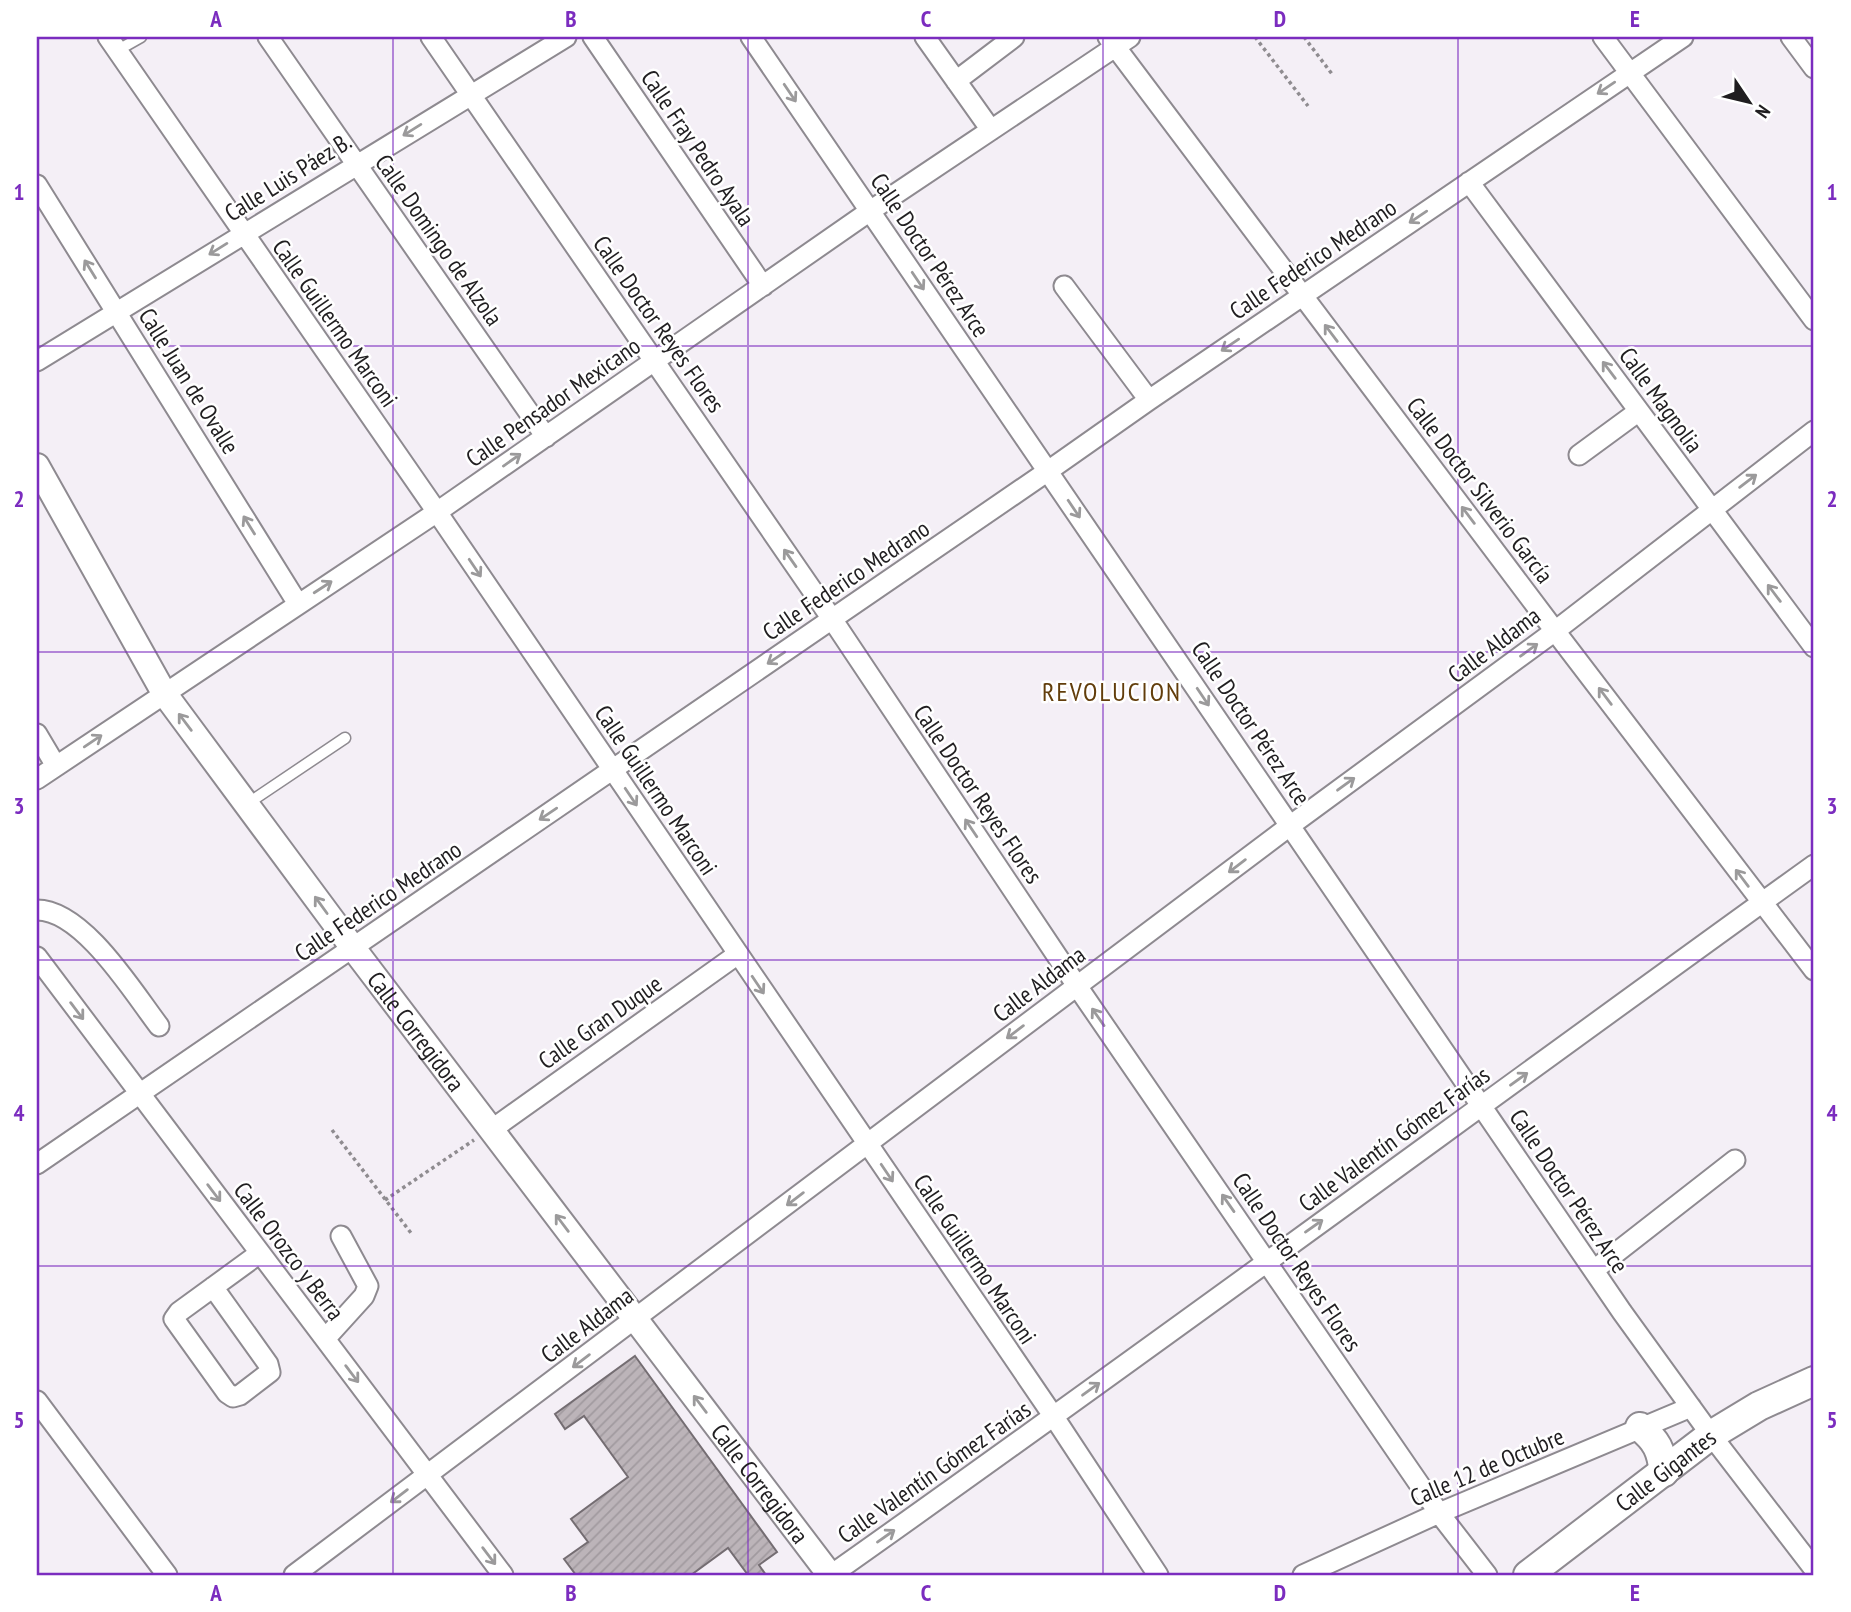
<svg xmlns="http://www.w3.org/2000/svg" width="1851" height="1612" viewBox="0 0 1851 1612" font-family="'PT Sans Narrow',sans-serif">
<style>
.building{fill:url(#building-hatch);stroke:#746d72;stroke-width:2}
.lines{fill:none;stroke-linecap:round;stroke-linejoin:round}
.service-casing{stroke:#8e8a90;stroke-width:13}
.minor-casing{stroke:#8e8a90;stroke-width:23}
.tertiary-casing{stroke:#8e8a90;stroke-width:28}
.secondary-casing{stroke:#8e8a90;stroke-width:32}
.path{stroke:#8f8c90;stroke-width:3.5;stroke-dasharray:3.5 3.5;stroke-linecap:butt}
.service{stroke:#fff;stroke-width:10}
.minor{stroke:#fff;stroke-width:19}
.tertiary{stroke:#fff;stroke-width:24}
.secondary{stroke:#fff;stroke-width:28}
.oneway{stroke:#9b9a9b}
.grid{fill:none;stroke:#7b2cbf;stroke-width:2;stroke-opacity:0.55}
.labels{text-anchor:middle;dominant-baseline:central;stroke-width:5;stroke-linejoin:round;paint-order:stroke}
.street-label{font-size:24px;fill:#201e20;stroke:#fff}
.neighbourhood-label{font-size:26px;letter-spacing:2px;fill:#623d0b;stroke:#fff}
.neatline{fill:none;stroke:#7b2cbf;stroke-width:2.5}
.grid-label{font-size:23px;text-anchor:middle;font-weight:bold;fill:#7b2cbf}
</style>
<defs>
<pattern id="building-hatch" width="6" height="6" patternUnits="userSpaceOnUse" patternTransform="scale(1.75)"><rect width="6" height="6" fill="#bcb4b9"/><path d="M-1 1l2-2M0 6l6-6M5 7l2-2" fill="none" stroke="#a19a9f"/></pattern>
</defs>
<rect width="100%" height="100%" fill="#f4eff6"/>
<path class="building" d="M 635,1356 L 777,1552 L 759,1565 L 766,1575 L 748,1575 L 728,1548 L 691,1575 L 576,1575 L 564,1559 L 588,1542 L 571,1519 L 628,1477 L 584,1416 L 565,1429 L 555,1414 Z"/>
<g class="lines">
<defs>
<path id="service" d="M 118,50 L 141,37
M 247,804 L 345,738"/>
<path id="minor" d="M 108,37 L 437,512 L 1054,1417 L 1158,1575
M 268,37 L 546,437
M 431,37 L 832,619 L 1077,986 L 1439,1513 L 1487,1575
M 593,37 L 763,286
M 751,37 L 1622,1312 L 1711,1435 L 1814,1569
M 925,37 L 991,130
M 1108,37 L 1555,631 L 1814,970
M 1603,37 L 1814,320
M 1791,37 L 1814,68
M 956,81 L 1014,37
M 1469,182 L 1814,647
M 37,185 L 298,604
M 1064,286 L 1149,400
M 37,361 L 566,37
M 1579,455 L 1639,411
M 37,734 L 56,766
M 37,779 L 437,512 L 870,211 L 1130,37
M 37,910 C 83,910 133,992 159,1026
M 37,957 L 503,1575
M 491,1130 L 738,954
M 37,1164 L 1048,471 L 1149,400 L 1683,37
M 1594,1270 L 1735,1160
M 213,1287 L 268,1364 L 270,1372 L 240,1395 L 233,1397 L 227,1393 L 174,1319 L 179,1312 L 260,1253
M 325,1339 L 364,1296 L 368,1286 L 341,1236
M 37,1401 L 167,1575
M 294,1575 L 1291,825 L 1555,631 L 1814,431
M 831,1575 C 1161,1342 1486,1101 1814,865
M 1303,1575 L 1439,1513 L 1691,1407"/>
<g id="tertiary">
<path id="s1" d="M 37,466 L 164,693 L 353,948 L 830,1575"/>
</g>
<g id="secondary">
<path d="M 1640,1427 C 1657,1441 1661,1450 1664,1472"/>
<path id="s2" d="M 1528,1575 L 1711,1435 L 1759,1406 L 1814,1381"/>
</g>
</defs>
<use href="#service" class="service-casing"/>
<use href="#minor" class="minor-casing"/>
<use href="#tertiary" class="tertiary-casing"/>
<use href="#secondary" class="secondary-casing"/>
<path class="path" d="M 1255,37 L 1308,106
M 1304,37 L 1332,74
M 332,1130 L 411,1233
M 385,1200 L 474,1140"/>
<use href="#service" class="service"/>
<use href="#minor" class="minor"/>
<use href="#tertiary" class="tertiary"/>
<use href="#secondary" class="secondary"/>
</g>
<defs><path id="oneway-shaft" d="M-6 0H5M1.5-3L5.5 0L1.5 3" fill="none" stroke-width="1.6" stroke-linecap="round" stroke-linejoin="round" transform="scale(1.75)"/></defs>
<g class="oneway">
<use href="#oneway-shaft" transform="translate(1606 88) rotate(146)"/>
<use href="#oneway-shaft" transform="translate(790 93) rotate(56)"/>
<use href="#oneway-shaft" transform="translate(412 130) rotate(148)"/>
<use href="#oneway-shaft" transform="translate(1418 217) rotate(146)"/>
<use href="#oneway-shaft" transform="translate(218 249) rotate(148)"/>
<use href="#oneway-shaft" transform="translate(90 269) rotate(-122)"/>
<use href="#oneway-shaft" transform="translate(918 281) rotate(56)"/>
<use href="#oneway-shaft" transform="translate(1331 333) rotate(-127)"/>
<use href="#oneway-shaft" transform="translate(1230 345) rotate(146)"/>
<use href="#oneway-shaft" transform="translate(1609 370) rotate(-127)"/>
<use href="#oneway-shaft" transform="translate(512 460) rotate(-35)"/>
<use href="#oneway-shaft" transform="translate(1748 481) rotate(-37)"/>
<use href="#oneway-shaft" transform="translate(1074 509) rotate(56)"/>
<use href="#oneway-shaft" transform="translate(1468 515) rotate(-127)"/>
<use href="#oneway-shaft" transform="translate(249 525) rotate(-122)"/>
<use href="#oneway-shaft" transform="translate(790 558) rotate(-125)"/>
<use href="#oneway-shaft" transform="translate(475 568) rotate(56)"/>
<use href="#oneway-shaft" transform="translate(323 587) rotate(-33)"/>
<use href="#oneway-shaft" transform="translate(1774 593) rotate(-127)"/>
<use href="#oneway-shaft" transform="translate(1529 650) rotate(-36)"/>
<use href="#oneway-shaft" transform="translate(776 658) rotate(146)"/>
<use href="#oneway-shaft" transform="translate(1605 696) rotate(-127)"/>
<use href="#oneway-shaft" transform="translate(1203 697) rotate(56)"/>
<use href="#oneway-shaft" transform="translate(185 722) rotate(-127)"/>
<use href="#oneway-shaft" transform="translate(93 741) rotate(-34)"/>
<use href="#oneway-shaft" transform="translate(1346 784) rotate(-36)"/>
<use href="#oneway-shaft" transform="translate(631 797) rotate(56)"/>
<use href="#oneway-shaft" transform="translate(548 814) rotate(146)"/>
<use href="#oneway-shaft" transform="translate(971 828) rotate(-124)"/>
<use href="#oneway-shaft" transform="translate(1237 866) rotate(143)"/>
<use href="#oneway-shaft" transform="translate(1742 878) rotate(-127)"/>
<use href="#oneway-shaft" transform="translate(321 905) rotate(-126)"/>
<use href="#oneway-shaft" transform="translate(758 985) rotate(56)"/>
<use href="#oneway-shaft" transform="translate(77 1011) rotate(53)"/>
<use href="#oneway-shaft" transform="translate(1098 1017) rotate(-125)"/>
<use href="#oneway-shaft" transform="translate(1015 1032) rotate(143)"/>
<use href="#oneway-shaft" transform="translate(1519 1079) rotate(-36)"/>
<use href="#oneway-shaft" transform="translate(887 1173) rotate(56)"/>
<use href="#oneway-shaft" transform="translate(214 1193) rotate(53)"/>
<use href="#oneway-shaft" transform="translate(795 1199) rotate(143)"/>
<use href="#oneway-shaft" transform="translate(1228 1203) rotate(-125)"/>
<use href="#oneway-shaft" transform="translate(562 1223) rotate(-127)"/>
<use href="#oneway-shaft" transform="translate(1314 1226) rotate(-35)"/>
<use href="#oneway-shaft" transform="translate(581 1361) rotate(143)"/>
<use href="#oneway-shaft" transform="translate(352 1374) rotate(53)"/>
<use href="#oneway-shaft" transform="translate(1091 1389) rotate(-36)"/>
<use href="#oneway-shaft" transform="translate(700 1404) rotate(-127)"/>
<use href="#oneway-shaft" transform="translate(399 1496) rotate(143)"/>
<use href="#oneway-shaft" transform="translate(886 1536) rotate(-35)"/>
<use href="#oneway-shaft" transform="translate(489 1556) rotate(53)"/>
</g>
<path class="grid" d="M 393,37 L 393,1575M 748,37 L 748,1575M 1103,37 L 1103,1575M 1458,37 L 1458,1575M 37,346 L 1814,346M 37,652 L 1814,652M 37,960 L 1814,960M 37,1266 L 1814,1266"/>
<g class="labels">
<g class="street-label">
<text transform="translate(698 148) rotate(56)">Calle Fray Pedro Ayala</text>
<text transform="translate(288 177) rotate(-32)">Calle Luis Páez B.</text>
<text transform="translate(439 240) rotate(55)">Calle Domingo de Alzola</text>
<text transform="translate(930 255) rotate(56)">Calle Doctor Pérez Arce</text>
<text transform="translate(1313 259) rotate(-34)">Calle Federico Medrano</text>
<text transform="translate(335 323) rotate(55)">Calle Guillermo Marconi</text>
<text transform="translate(659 324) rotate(55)">Calle Doctor Reyes Flores</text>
<text transform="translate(189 381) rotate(58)">Calle Juan de Ovalle</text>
<text transform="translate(1661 400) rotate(54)">Calle Magnolia</text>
<text transform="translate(553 402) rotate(-35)">Calle Pensador Mexicano</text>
<text transform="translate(1480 490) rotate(53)">Calle Doctor Silverio García</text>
<text transform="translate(846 580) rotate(-34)">Calle Federico Medrano</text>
<text transform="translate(1494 645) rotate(-37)">Calle Aldama</text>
<text transform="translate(1251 723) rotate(56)">Calle Doctor Pérez Arce</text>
<text transform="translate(656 790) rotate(56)">Calle Guillermo Marconi</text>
<text transform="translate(978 794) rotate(56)">Calle Doctor Reyes Flores</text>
<text transform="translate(378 901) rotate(-34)">Calle Federico Medrano</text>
<text transform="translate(1039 984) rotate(-37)">Calle Aldama</text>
<text transform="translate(600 1022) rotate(-35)">Calle Gran Duque</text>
<text stroke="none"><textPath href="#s1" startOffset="682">Calle Corregidora</textPath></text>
<text transform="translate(1394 1139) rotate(-36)">Calle Valentín Gómez Farías</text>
<text transform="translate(1569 1191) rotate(56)">Calle Doctor Pérez Arce</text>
<text transform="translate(289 1251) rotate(53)">Calle Orozco y Berra</text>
<text transform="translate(975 1259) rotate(56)">Calle Guillermo Marconi</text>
<text transform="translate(1297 1262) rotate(56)">Calle Doctor Reyes Flores</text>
<text transform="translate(587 1325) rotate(-37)">Calle Aldama</text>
<text transform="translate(1487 1467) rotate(-23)">Calle 12 de Octubre</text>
<text stroke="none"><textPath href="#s2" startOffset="173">Calle Gigantes</textPath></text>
<text transform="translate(934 1472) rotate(-35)">Calle Valentín Gómez Farías</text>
<text stroke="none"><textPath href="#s1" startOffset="1250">Calle Corregidora</textPath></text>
</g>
<g class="neighbourhood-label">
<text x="1112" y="691">REVOLUCION</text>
</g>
</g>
<rect width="1851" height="1612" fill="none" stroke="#ffffff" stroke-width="77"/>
<g transform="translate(1749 102) rotate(125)" stroke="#ffffff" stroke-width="5" paint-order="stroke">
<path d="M0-5L12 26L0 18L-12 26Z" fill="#201e20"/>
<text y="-10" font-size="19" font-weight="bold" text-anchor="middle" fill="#201e20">N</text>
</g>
<rect x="38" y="38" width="1774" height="1536" class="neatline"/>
<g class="grid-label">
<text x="216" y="27">A</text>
<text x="571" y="27">B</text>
<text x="926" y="27">C</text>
<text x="1280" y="27">D</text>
<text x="1635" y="27">E</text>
<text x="19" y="200">1</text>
<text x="1832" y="200">1</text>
<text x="19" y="507">2</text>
<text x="1832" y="507">2</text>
<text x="19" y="814">3</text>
<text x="1832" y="814">3</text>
<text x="19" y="1121">4</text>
<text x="1832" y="1121">4</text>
<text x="19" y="1428">5</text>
<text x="1832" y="1428">5</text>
<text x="216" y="1601">A</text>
<text x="571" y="1601">B</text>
<text x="926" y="1601">C</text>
<text x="1280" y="1601">D</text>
<text x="1635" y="1601">E</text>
</g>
</svg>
